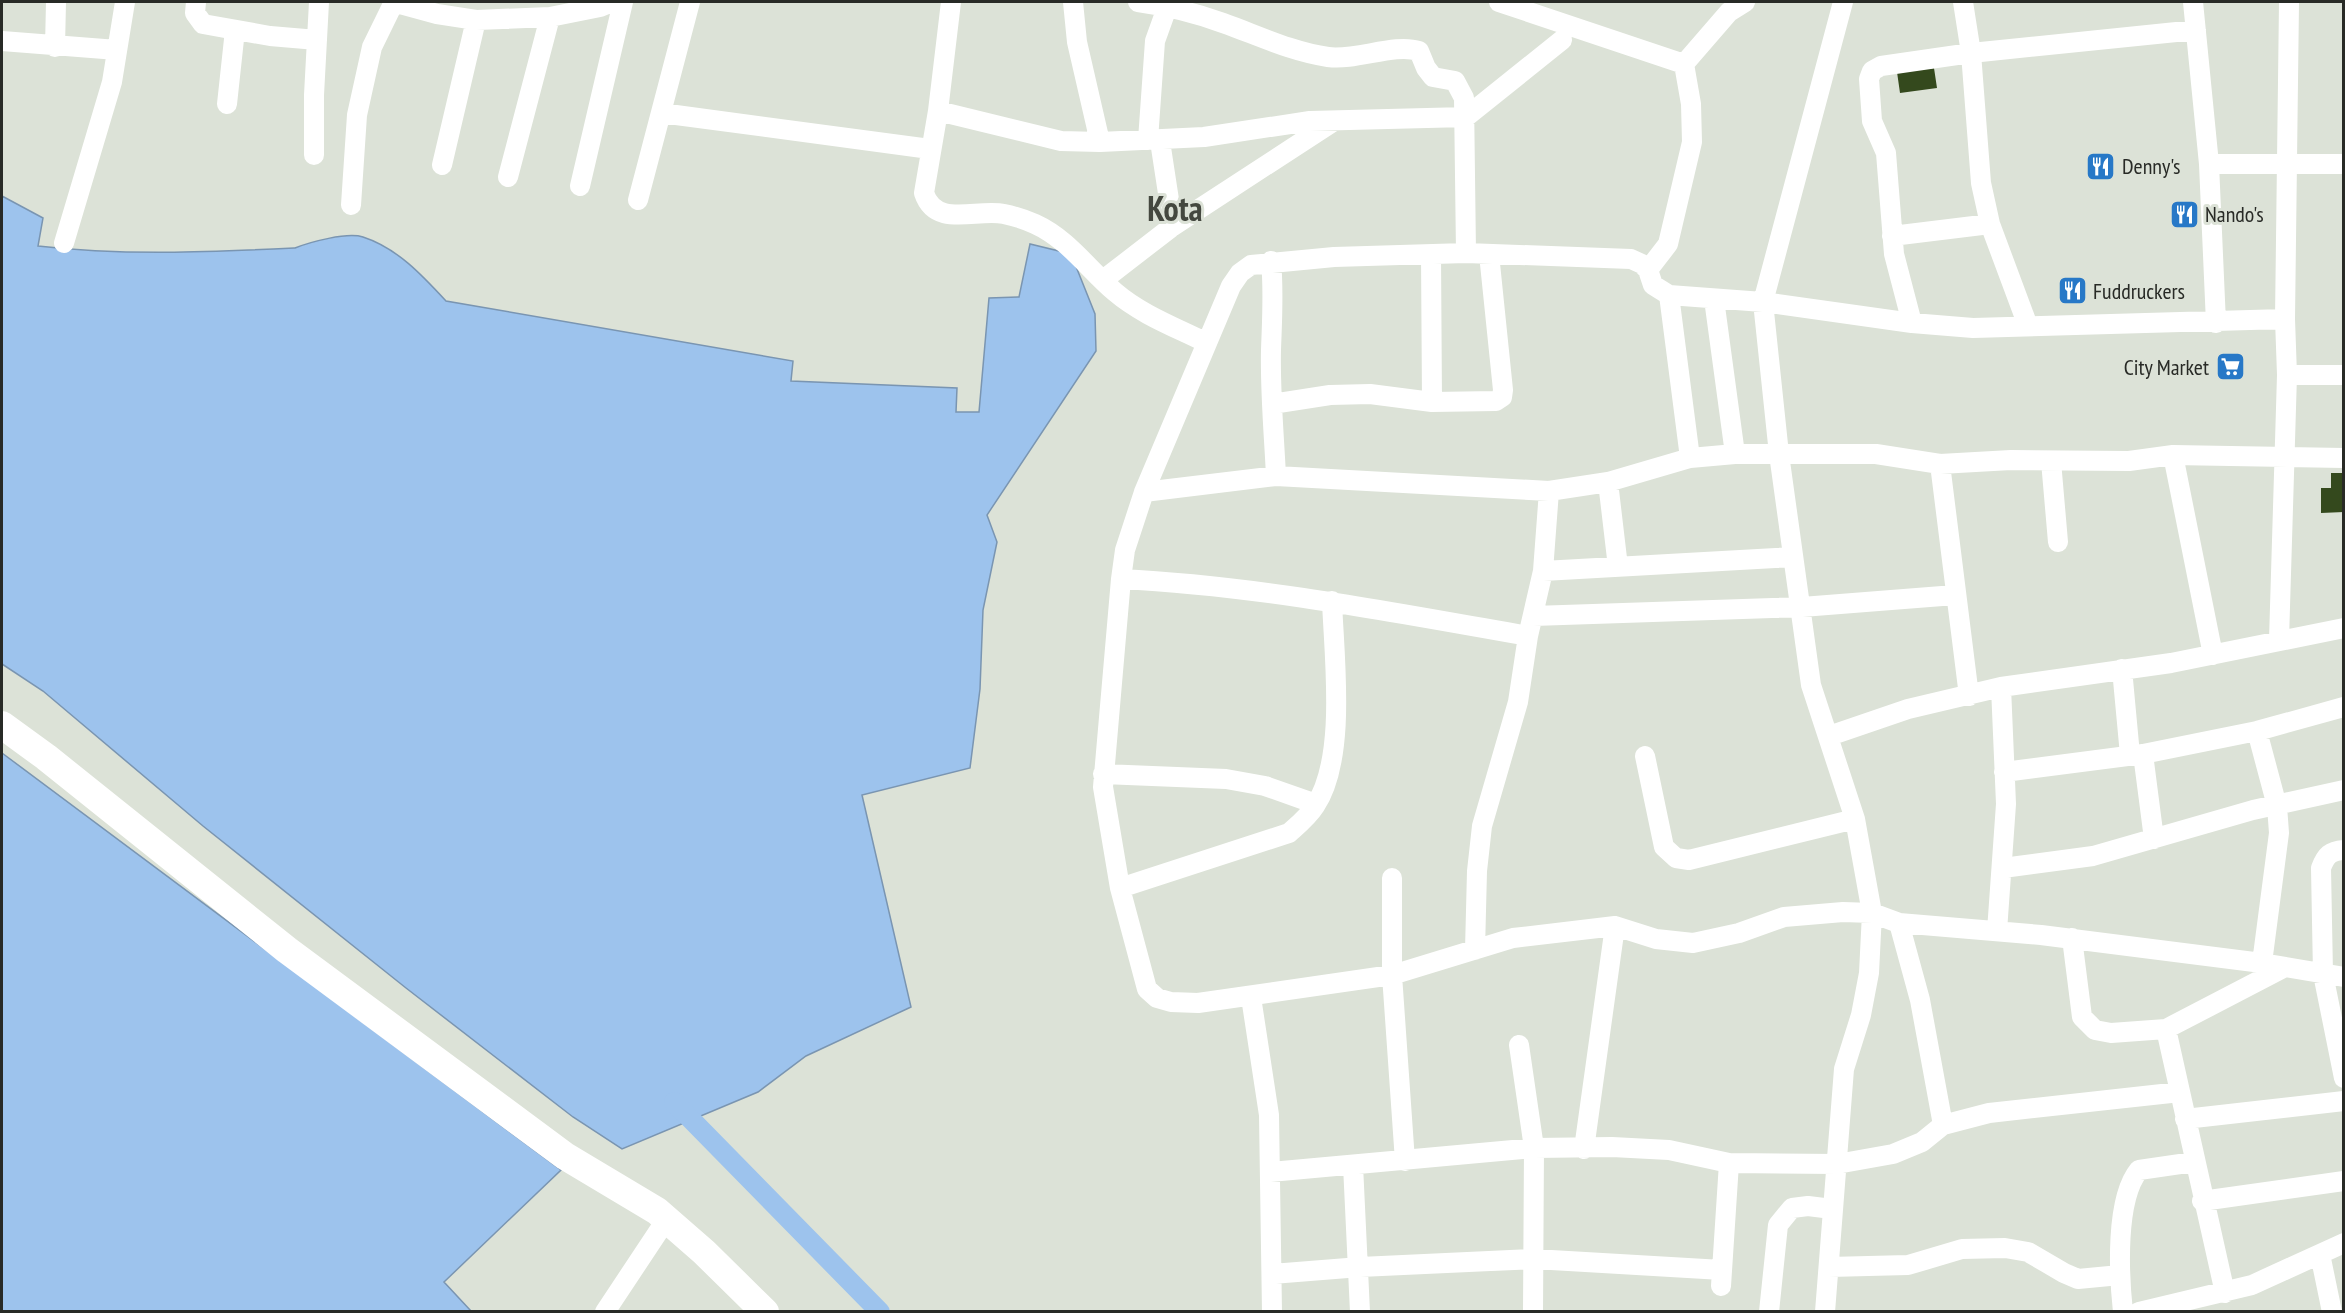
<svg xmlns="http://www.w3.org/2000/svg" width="2345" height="1313" viewBox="0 0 2345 1313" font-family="'PT Sans Narrow',sans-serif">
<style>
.water{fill:#9dc3ed;stroke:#7a95b1;stroke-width:1.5}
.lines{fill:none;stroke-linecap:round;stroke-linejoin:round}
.canal{stroke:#9dc3ed;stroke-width:20}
.building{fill:#34491d}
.street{stroke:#fff;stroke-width:20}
.secondary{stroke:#fff;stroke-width:28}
.labels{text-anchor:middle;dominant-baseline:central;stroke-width:6;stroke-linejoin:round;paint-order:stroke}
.poi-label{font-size:22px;fill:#282a26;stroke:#dce2d7;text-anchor:start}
.town-label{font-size:34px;font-weight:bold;fill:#44483f;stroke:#dce2d7}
</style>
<rect width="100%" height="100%" fill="#dce2d7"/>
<path class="water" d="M 2,196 L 43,218 L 38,246 C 124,256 209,252 295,248 C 310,242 347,232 363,237 C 397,248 422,275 446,301 L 793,361 L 791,381 L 957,388 L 956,412 L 979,412 L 989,298 L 1019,297 L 1030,244 L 1071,254 L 1095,314 L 1096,351 L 987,515 L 997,542 L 983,610 L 980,689 L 970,768 L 862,795 L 911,1007 L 806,1056 L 758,1092 L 622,1149 L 573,1117 L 406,988 L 203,826 L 43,691 L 2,664 Z
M 2,753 L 561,1170 L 444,1282 L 471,1311 L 2,1311 Z"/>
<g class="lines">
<path class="canal" d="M 674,1102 L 880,1312"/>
</g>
<path class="building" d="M 1934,68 L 1937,88 L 1900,93 L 1897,72 Z
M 2331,473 L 2344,473 L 2344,512 L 2321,513 L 2321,488 L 2331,488 Z"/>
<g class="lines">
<path class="street" d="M 196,2 L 195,13 L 203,24 L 270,36 L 317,40
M 393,2 L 437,14 L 476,20 L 550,17 L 600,7 L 612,2
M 951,2 L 938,111 L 924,193 C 936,229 977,208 1004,214 C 1014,216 1026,220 1035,224 C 1068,239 1088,269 1115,292 C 1142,315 1175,327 1207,343
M 1073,2 L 1077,42 L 1100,142
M 1138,2 C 1167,6 1196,13 1223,23 C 1257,35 1292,52 1328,57 C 1356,61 1394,43 1419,51 L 1426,68 L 1433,77 L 1455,81 L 1464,98 L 1466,253
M 1499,2 L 1684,64 L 1729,12 L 1745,2
M 1963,2 L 1971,53 L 1981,183 L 1990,224 L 2028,326
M 2193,2 L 2209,164 L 2216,323
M 2,41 L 117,50
M 55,47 L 56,2
M 227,104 L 235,30
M 938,111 L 1061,141 L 1100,142 L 1204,137 L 1310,121 L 1466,117 L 1562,40
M 661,113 L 930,149
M 1148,140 L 1155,41 L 1169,2
M 1160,141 L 1173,226
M 314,155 L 314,95 L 319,2
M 2209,164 L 2344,164
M 442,165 L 476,20
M 508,177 L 550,17
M 580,186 L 623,2
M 638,200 L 690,2
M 351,205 L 357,115 L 372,47 L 394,2
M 1892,236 L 1990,224
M 64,243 L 112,82 L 125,2
M 1431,255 L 1432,402
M 1271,261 C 1274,291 1272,320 1271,350 C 1270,392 1274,434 1276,476
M 1648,270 L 1668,244 L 1692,142 L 1691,104 L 1684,64
M 1103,280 L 1173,226 L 1334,121
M 1669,295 L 1690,458
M 1714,299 L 1735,454
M 2285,319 L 1973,328 L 1912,323 L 1763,302 L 1669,295 L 1653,285 L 1648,270 L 1642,264 L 1631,259 L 1466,253 L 1334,257 L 1251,265 L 1240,273 L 1231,286 L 1144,492 L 1125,550 L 1121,579 L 1103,787 L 1120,888 L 1147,989 L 1157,998 L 1171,1002 L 1198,1003 L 1392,975 L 1513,938 L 1615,926 L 1656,939 L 1693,943 L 1739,933 L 1784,917 L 1843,912 L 1872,913 L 1899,923 L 2041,935 L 2262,963 L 2344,977
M 1912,323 L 1894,254 L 1886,153 L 1872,121 L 1869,79 L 1872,71 L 1881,66 L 1971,53 L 2196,30
M 2287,375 L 2344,375
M 1272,404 L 1330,395 L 1370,394 L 1432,402 L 1496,401 L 1502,397 L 1503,390 L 1489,254
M 2173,455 L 2213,655
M 2051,461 L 2058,542
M 1940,464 L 1969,696
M 1608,482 L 1618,567
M 1144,492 L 1276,476 L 1549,491 L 1608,482 L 1690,458 L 1735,454 L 1876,454 L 1940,464 L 2011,460 L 2129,461 L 2173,455 L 2344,458
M 1543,571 L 1793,557
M 1121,579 C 1258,586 1392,612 1528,636
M 1533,616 L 1802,607 L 1955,595
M 2279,640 L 2287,375 L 2285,319 L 2289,2
M 2122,669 L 2130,755
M 2257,731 L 2277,806 L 2279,833 L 2262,963
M 1829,736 L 1908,709 L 2001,687 L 2171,663 L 2344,628
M 2143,754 L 2154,839
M 1645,756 L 1664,847 L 1676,858 L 1689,860 L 1855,819
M 2004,772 L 2143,754 L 2257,731 L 2344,707
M 1103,774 L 1226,779 L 1265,786 L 1316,804
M 2344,850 C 2330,851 2326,855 2321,868 L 2323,974 L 2344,1078
M 2003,868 L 2093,856 L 2253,810 L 2344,790
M 1392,878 L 1392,975 L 1405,1161
M 1120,888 L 1289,833 C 1298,825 1308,817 1315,806 C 1347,758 1334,657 1332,601
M 1899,923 L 1920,1000 L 1943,1125
M 1997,931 L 2006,804 L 2001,687
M 2072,938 L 2082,1017 L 2095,1030 L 2111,1033 L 2166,1029 L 2285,967
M 1475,950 L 1477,871 L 1482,826 L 1518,702 L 1528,636 L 1543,571 L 1549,491
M 1251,997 L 1269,1115 L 1272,1312
M 2166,1029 L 2225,1293
M 1519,1045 L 1534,1148 L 1533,1312
M 2185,1119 L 2344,1101
M 1584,1149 L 1615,926
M 1353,1165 L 1360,1312
M 1270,1172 L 1534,1148 L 1612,1147 L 1669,1150 L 1729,1163 L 1837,1164 L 1893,1154 L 1922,1142 L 1943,1125 L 1989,1113 L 2180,1092
M 2202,1201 L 2344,1181
M 2320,1254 L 2332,1312
M 1829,1267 L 1908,1265 L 1962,1249 L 2005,1248 L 2028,1252 L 2064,1273 L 2078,1279 L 2120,1275
M 1272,1274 L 1360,1267 L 1534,1259 L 1722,1270
M 1721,1286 L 1729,1163
M 605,1312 L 666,1220
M 1769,1312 L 1778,1225 L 1792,1208 L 1808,1206 L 1832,1209
M 1825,1312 L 1844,1069 L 1861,1015 L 1869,973 L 1872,913 L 1855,819 L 1811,685 L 1779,454 L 1763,302 L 1843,2
M 2123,1312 C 2119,1275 2115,1199 2139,1170 L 2194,1162
M 2139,1312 L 2252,1285 L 2344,1243"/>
<path class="secondary" d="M 2,725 L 46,757 L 287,950 L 565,1156 L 657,1211 L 704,1252 L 765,1312"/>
</g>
<defs>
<symbol id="restaurant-square" viewBox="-11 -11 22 22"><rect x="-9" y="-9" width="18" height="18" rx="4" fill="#2778c7" stroke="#dce2d7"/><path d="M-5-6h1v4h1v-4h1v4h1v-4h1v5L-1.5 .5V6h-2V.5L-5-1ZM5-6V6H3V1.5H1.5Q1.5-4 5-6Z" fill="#fff"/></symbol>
<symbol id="supermarket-square" viewBox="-11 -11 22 22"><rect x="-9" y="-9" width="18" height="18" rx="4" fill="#2778c7" stroke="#dce2d7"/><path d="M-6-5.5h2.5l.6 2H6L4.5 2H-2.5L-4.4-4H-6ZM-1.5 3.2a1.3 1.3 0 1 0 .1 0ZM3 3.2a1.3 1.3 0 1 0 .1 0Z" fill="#fff"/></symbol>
</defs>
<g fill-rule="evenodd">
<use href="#restaurant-square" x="2084" y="150" width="33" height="33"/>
<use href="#restaurant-square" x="2168" y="198" width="33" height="33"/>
<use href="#restaurant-square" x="2056" y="274" width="33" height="33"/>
<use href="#supermarket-square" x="2214" y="350" width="33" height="33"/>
</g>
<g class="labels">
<g class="poi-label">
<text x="2122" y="166">Denny's</text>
<text x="2205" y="214">Nando's</text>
<text x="2093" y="291">Fuddruckers</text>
<text x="2209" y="367" text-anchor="end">City Market</text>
</g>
<g class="town-label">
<text x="1175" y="208">Kota</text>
</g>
</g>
<rect width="2345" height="1313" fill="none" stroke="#282a26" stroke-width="6"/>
</svg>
